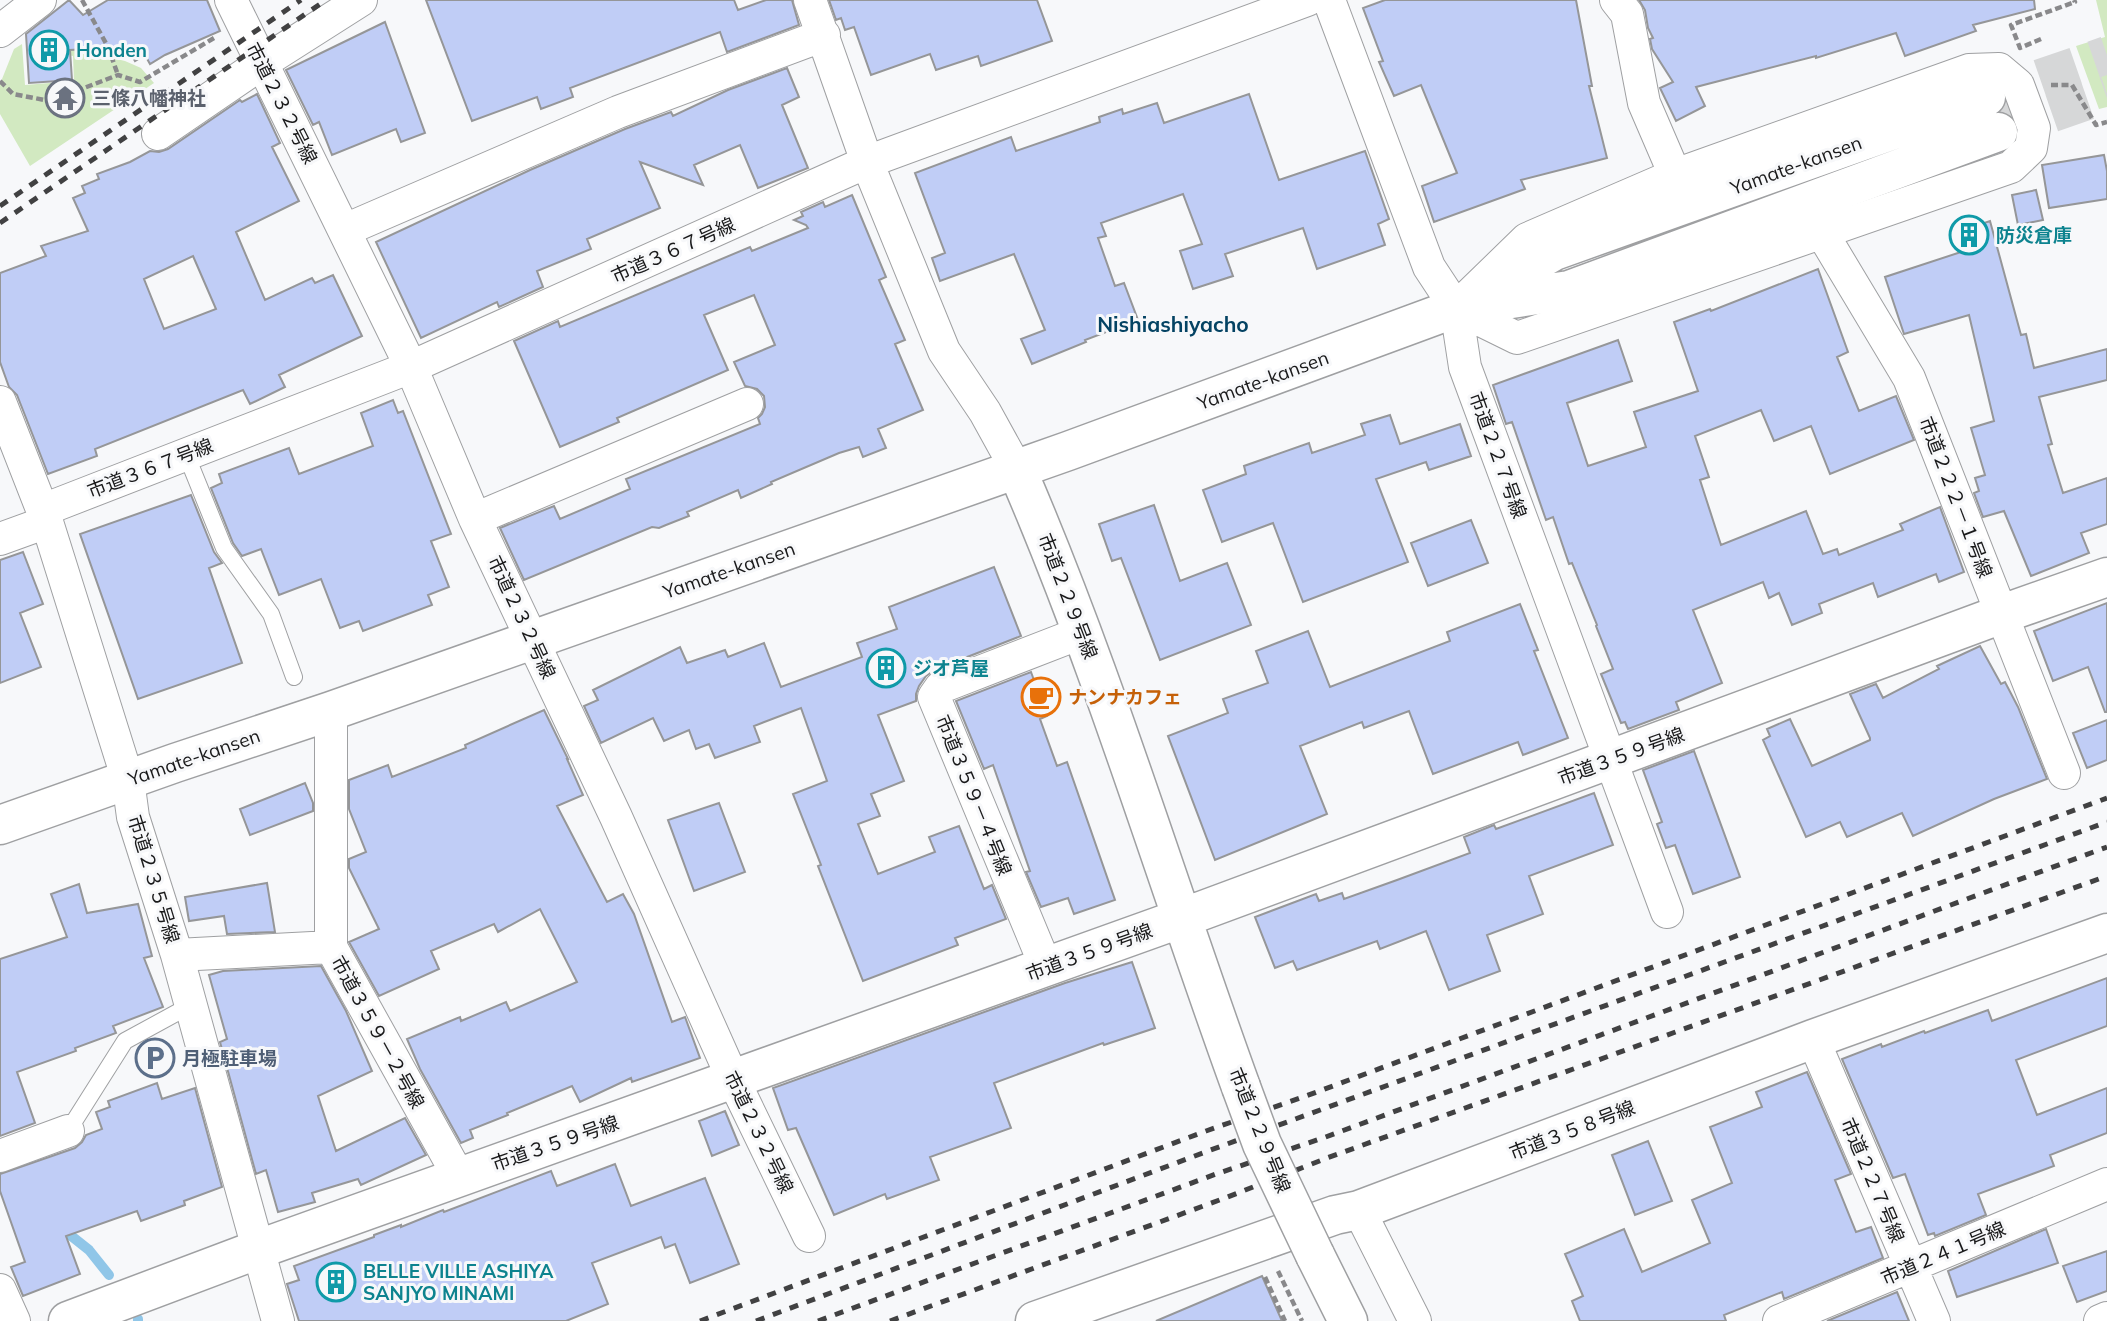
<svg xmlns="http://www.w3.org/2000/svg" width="2107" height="1321" viewBox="0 0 2107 1321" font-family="Mulish,'Noto Sans JP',sans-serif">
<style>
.green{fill:#d2e9c1}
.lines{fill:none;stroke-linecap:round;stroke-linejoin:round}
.stream{stroke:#90c6e8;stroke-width:10}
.building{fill:#c0cdf6;stroke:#959698;stroke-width:2;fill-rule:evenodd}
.tertiary-tunnel{stroke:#d6d7d8;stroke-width:38;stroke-dasharray:38 19;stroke-linecap:butt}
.service-casing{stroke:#9fa0a2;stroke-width:18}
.minor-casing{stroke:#9fa0a2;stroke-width:34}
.tertiary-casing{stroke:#9fa0a2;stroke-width:41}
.path{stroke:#89898b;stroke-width:4.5;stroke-dasharray:7 3.5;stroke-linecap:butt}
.service{stroke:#fff;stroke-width:16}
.minor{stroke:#fff;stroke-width:32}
.tertiary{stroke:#fff;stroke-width:38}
.rail{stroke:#414142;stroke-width:5;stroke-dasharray:9 9;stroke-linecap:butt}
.tertiary-bridge-casing{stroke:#9fa0a2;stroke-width:41;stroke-linecap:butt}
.tertiary-bridge{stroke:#fff;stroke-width:38}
.labels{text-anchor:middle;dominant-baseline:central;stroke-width:6;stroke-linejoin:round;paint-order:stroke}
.culture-label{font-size:19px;font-weight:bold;fill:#0d838f;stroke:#f7f8fa;text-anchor:start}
.worship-label{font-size:19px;font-weight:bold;fill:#5b616d;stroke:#f7f8fa;text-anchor:start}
.street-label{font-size:19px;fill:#19191a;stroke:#f7f8fa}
.food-label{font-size:19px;font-weight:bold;fill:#c56008;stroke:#f7f8fa;text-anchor:start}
.service-label{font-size:19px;font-weight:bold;fill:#4e5e75;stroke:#f7f8fa;text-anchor:start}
.neighbourhood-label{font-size:21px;font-weight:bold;fill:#044363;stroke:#f7f8fa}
</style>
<rect width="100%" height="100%" fill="#f7f8fa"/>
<path class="green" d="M 2096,0 L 2107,0 L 2107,107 L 2099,109 L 2076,46 L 2105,37 Z
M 22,44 L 25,85 L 74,81 L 73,56 L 64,54 L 63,46 L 125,61 L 141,68 L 154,83 L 30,166 L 0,114 L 0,84 L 14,49 Z"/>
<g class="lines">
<path class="stream" d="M 60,1227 L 89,1250 L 109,1275
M 138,1319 L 138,1321"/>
</g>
<path class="building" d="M 69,0 L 83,15 L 108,0 L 207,0 L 220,31 L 165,55 L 150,64 L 145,55 L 135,61 L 127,47 L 70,50 L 72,80 L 29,83 L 26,34 Z
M 426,0 L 734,0 L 738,10 L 766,0 L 792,0 L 799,25 L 727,52 L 720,32 L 570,88 L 573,97 L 541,109 L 537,97 L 472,121 Z
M 829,0 L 1037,0 L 1052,41 L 981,66 L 978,56 L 936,70 L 930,54 L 871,75 L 854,27 L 845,30 L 841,18 L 836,20 Z
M 1385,0 L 1576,0 L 1592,86 L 1589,86 L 1607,158 L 1521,180 L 1525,189 L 1434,222 L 1422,186 L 1457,173 L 1421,85 L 1394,96 L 1379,62 L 1383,61 L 1363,8 Z
M 1639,0 L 2034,0 L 2035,9 L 1973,25 L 1976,31 L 1905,56 L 1896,33 L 1816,58 L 1816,56 L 1696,87 L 1705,106 L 1676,121 L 1660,88 L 1673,82 L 1652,49 L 1650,39 L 1653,38 L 1648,28 L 1645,10 Z
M 385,22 L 425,133 L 401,142 L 396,129 L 332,155 L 319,122 L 313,125 L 286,70 Z
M 787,68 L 799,97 L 782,105 L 808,168 L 758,188 L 740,145 L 694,165 L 703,185 L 640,162 L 660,208 L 587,239 L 591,249 L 537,271 L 543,287 L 499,307 L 497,302 L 421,338 L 376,242 L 530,170 L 625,129 L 671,112 L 673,116 L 728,90 Z
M 257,94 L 280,143 L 272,147 L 299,201 L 236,232 L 265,300 L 312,278 L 315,283 L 333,275 L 362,336 L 279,375 L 285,387 L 250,404 L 243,390 L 95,449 L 97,456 L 48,474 L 17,395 L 9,387 L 0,362 L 0,273 L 46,256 L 41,246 L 88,231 L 73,198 L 85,193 L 82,186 L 99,179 L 97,174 L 130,162 L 150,151 L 159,152 L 168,149 L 240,100 L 242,102 ZM 193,256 L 216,309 L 164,329 L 144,279 Z
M 1249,94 L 1279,180 L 1365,151 L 1389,219 L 1378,224 L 1385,245 L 1317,269 L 1303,228 L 1225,254 L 1233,276 L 1193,289 L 1180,251 L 1202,244 L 1183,194 L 1101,223 L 1106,236 L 1098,238 L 1115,286 L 1124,283 L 1138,320 L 1085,340 L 1086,342 L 1032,364 L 1021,339 L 1045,330 L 1014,254 L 940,281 L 932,258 L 945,253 L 915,173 L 1011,137 L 1016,151 L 1100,122 L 1099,117 L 1122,109 L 1123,114 L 1157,103 L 1164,123 Z
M 2104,155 L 2107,171 L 2107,199 L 2049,208 L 2042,165 Z
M 2036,190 L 2043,220 L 2018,225 L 2012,195 Z
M 852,195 L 886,277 L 879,280 L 905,340 L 895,344 L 923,410 L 878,429 L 886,448 L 863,457 L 859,447 L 839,453 L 771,482 L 772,484 L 741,498 L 738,490 L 687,512 L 689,516 L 666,525 L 659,528 L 652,527 L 524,580 L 500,528 L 554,506 L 560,519 L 630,489 L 626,479 L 760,424 L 758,418 L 762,414 L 765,407 L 764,396 L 757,389 L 745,386 L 734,362 L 775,345 L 754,295 L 704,315 L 728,370 L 617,418 L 619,422 L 560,447 L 514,341 L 558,321 L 560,327 L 750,247 L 752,251 L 808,228 L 806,225 L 794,220 L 803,216 L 801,212 L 823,202 L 825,207 Z
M 1990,221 L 2021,335 L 2026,334 L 2034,368 L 2107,349 L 2107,380 L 2039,397 L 2052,444 L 2048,445 L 2063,493 L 2107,478 L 2107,524 L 2081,533 L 2089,553 L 2031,576 L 2004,511 L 1983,517 L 1974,493 L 1979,491 L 1975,478 L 1985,475 L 1971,428 L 1994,421 L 1969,315 L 1904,334 L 1885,277 L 1964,251 L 1957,232 Z
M 1818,269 L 1848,352 L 1837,357 L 1859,411 L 1896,396 L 1914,440 L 1830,474 L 1811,426 L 1774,441 L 1761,410 L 1695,436 L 1709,477 L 1700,480 L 1721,545 L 1806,511 L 1823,554 L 1837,549 L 1839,555 L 1903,530 L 1900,524 L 1940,507 L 1964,572 L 1939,582 L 1936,574 L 1878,597 L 1873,583 L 1819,604 L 1822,613 L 1792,625 L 1779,593 L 1769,598 L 1763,582 L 1693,610 L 1722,683 L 1676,702 L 1679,710 L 1628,729 L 1625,722 L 1621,723 L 1601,674 L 1613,669 L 1596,626 L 1597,625 L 1572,563 L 1569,564 L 1553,517 L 1546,520 L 1512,422 L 1506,424 L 1493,385 L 1618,340 L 1632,381 L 1567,403 L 1588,466 L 1646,447 L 1634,412 L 1698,391 L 1674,322 L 1710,309 L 1711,311 Z
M 393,400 L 398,413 L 403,411 L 451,534 L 431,541 L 449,587 L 428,595 L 432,605 L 363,631 L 359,621 L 340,628 L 321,579 L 279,595 L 261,549 L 242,556 L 233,543 L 211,488 L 222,483 L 219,474 L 289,448 L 299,474 L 373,446 L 361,413 Z
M 1390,415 L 1400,444 L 1460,424 L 1471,456 L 1429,470 L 1426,462 L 1376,479 L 1408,562 L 1303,602 L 1273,523 L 1222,542 L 1203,490 L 1246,474 L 1244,466 L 1309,443 L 1312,453 L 1365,435 L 1361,424 Z
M 191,495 L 214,552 L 222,563 L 209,568 L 242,663 L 138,699 L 80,534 Z
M 1154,505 L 1180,581 L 1227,563 L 1251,625 L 1160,660 L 1121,558 L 1112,561 L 1099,524 Z
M 1471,520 L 1488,563 L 1428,586 L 1411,543 Z
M 23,552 L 43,604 L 20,613 L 41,667 L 0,683 L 0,560 Z
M 994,567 L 1021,636 L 934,670 L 926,676 L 919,686 L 916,694 L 916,701 L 878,715 L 904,781 L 871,794 L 880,816 L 858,824 L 878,874 L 935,852 L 929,837 L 959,826 L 984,889 L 992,885 L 1006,919 L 955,938 L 958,945 L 863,981 L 818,866 L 821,865 L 793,794 L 827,781 L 801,708 L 754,726 L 760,742 L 715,758 L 709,744 L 696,749 L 689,730 L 664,741 L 653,718 L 601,743 L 584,706 L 598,700 L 593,690 L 680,647 L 687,663 L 725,650 L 728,657 L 764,643 L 781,687 L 862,657 L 857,643 L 897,629 L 889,607 Z
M 2107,603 L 2107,712 L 2105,712 L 2088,667 L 2053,681 L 2034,631 Z
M 1520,604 L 1538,650 L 1534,651 L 1568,738 L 1523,755 L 1518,742 L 1433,774 L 1409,711 L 1364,728 L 1362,722 L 1300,746 L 1327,814 L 1215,860 L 1168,736 L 1228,713 L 1223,699 L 1268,683 L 1256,651 L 1308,631 L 1330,687 L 1450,641 L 1447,632 Z
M 1980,646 L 2001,684 L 2005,682 L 2018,707 L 2047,779 L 1994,799 L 1913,836 L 1902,813 L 1847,837 L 1840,822 L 1806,837 L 1763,740 L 1770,736 L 1767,729 L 1790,719 L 1812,766 L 1870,740 L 1870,738 L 1850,694 L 1876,684 L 1883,698 L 1939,669 L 1937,666 Z
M 1031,672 L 1047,716 L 1040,719 L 1057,766 L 1067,762 L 1115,900 L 1074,914 L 1068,898 L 1041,907 L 1026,872 L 1030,871 L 993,765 L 984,769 L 956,701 Z
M 544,710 L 568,759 L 567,759 L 583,795 L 557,806 L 607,902 L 623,894 L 634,914 L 672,1022 L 685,1017 L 700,1058 L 632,1082 L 631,1078 L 580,1102 L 572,1086 L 507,1113 L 508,1115 L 470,1130 L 473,1138 L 461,1143 L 420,1069 L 407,1039 L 460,1017 L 461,1021 L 506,1002 L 510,1011 L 577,982 L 540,909 L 498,932 L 494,924 L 431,951 L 439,969 L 379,996 L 349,942 L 379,929 L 349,868 L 349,859 L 366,852 L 349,809 L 349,780 L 388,765 L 392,777 L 466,748 L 465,745 Z
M 2107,720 L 2107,760 L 2087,768 L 2073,733 Z
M 1694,751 L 1740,877 L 1693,894 L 1675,845 L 1666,848 L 1657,824 L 1662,822 L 1643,770 Z
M 305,783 L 313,803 L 313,811 L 250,835 L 240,809 Z
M 1594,793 L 1613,845 L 1529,876 L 1543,914 L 1487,935 L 1500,971 L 1449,990 L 1426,931 L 1380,949 L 1377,941 L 1297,970 L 1293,961 L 1275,968 L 1255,917 L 1316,894 L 1319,901 L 1342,893 L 1344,899 L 1397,880 L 1470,853 L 1464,837 L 1494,825 L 1496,829 Z
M 719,803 L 745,872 L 694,891 L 668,820 Z
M 267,883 L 275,932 L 227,934 L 224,916 L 189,921 L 185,897 Z
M 79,884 L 87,913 L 138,904 L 152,956 L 144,958 L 163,1007 L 113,1026 L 116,1033 L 75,1048 L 76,1051 L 17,1072 L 35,1123 L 0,1136 L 0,959 L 67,937 L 51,894 Z
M 1132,962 L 1155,1028 L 1104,1045 L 1103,1043 L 994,1083 L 1011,1128 L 930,1157 L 939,1180 L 887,1199 L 885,1194 L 834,1215 L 796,1128 L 788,1130 L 773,1088 L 1065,983 Z
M 321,966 L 346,1011 L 372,1071 L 318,1096 L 336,1151 L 405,1118 L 426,1155 L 361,1185 L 358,1179 L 312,1193 L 315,1202 L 278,1212 L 266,1170 L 256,1174 L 220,1042 L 227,1039 L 209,975 L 223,971 Z
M 2107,978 L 2107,1026 L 2016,1060 L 2037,1115 L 2107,1088 L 2107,1133 L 2050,1155 L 2054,1166 L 1978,1194 L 1986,1215 L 1935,1236 L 1934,1233 L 1928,1235 L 1905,1174 L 1893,1178 L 1842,1059 L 1881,1044 L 1882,1047 L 1924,1031 L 1925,1033 L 1988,1010 L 1992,1021 Z
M 1807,1072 L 1851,1174 L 1835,1180 L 1856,1232 L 1871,1227 L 1883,1258 L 1784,1299 L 1782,1292 L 1724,1315 L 1726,1321 L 1580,1321 L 1572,1301 L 1583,1296 L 1565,1254 L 1624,1229 L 1642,1272 L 1710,1243 L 1692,1200 L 1732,1183 L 1710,1127 L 1762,1107 L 1756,1092 Z
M 157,1083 L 162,1099 L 195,1088 L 222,1187 L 184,1201 L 185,1205 L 141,1221 L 137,1211 L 66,1236 L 80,1274 L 23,1296 L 11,1267 L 25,1262 L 0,1191 L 0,1174 L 75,1148 L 82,1142 L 86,1135 L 102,1129 L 96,1112 L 110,1107 L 108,1101 Z
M 725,1111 L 739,1145 L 712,1156 L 699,1121 Z
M 1648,1141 L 1672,1201 L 1635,1215 L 1612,1155 Z
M 615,1164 L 631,1206 L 705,1178 L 739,1264 L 690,1283 L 675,1244 L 665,1248 L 661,1237 L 592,1263 L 608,1304 L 566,1321 L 299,1321 L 287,1284 L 299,1280 L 294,1266 L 374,1237 L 374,1235 L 401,1225 L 401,1227 L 443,1210 L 444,1212 L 551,1171 L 557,1186 Z
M 2046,1229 L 2058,1263 L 1957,1297 L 1948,1271 Z
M 2107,1251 L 2107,1291 L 2077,1302 L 2063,1266 Z
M 1262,1276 L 1282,1321 L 1156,1321 Z
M 1897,1292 L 1909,1321 L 1827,1321 Z"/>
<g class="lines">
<path class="tertiary-tunnel" d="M 1986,97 L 2107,55
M 1998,132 L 2107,94"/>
<defs>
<path id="service" d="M 186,454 L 224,548 L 271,614 L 294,677
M 68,1131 L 125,1041 L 191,1005"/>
<path id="minor" d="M 231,0 L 411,367 L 475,519 L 616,817 L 733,1079 L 809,1236
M 810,0 L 867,162 L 944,351 L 985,412 L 1017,470
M 1329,0 L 1429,267 L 1456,308 L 1465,367 L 1667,912
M 1616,0 L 1627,14 L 1644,103 L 1675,175
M 0,31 L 40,0
M 1999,69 L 2018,85 L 2034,128 L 2031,148 L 2011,167 L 1517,338 L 1456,308 L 1527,239 L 1675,175 L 1969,70 Z
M 158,134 L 262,63 L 361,0
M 345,230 L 618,112 L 824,35
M 1822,233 L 1909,378 L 2064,773
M 0,402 L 47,522 L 128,780 L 133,817 L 177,955 L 278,1321
M 43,510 L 411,367 L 867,162 L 1307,0
M 475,519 L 747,404
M 0,539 L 47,522
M 331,711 L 331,947 L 459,1177
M 177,955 L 331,947
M 1046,967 L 934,697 L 941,687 L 1083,632
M 1813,1039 L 1934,1321
M 0,1156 L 68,1131
M 1359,1210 L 1415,1321
M 0,1290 L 14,1321
M 1779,1321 L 2107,1184
M 2100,1321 L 2107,1318"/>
<path id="tertiary" d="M 1479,304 L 1569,290 L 1998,132
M 1017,470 C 1104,671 1166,881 1241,1087
M 0,825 L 175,763 L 331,711 L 1068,451 L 1456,308 L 1554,251 L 1986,97
M 1315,1255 L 1348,1321
M 68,1321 L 259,1249 L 1182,918 L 2002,614 L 2107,577
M 1035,1321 L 1335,1215 L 1359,1210 L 1813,1039 L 2107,933"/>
</defs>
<use href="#service" class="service-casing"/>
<use href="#minor" class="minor-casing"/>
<use href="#tertiary" class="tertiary-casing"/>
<path class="path" d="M 82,0 L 108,47 L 118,75
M 2041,39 L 2020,48 L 2011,25 L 2075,2 L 2074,0
M 0,81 L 13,94 L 50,101 L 118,75 L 140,82 L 214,38
M 2051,85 L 2072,85 L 2096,125 L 2107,122
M 1278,1271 L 1302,1321
M 1265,1277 L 1285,1321"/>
<use href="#service" class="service"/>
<use href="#minor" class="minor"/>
<use href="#tertiary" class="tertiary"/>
<path class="rail" d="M 0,206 L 301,0
M 0,223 L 326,0
M 700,1321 L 1206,1131 L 1306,1096 L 2107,798
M 756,1321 L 1208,1151 L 2107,822
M 818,1321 L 1216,1174 L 1323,1138 L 2107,847
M 890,1321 L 1225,1198 L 1327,1158 L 2107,876"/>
<defs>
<path id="tertiary-bridge" d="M 1241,1087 L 1262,1144 L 1315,1255"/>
</defs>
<use href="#tertiary-bridge" class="tertiary-bridge-casing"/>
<use href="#tertiary-bridge" class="tertiary-bridge"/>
</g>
<defs>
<symbol id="building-ring" viewBox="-11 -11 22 22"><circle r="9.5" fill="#f7f8fa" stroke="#0f9aa8" stroke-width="1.5"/><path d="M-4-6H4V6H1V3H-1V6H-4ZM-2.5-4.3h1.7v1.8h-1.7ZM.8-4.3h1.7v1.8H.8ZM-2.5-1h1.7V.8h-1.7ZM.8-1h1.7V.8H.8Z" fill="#0f9aa8"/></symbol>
<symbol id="temple-ring" viewBox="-11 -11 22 22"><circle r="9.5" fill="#f7f8fa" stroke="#6b7280" stroke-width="1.5"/><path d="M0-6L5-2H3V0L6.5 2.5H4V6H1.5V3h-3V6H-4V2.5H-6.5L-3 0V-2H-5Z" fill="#6b7280"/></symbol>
<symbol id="cafe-ring" viewBox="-11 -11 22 22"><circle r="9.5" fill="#f7f8fa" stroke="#e8710a" stroke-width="1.5"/><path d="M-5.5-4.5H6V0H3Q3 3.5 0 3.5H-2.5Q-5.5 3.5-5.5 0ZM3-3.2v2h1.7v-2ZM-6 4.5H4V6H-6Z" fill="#e8710a"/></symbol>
<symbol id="parking-ring" viewBox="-11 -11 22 22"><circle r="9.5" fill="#f7f8fa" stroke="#5c6f8a" stroke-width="1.5"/><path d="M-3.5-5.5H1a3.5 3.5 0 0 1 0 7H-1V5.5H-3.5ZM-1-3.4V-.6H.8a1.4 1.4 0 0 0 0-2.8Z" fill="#5c6f8a"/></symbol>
</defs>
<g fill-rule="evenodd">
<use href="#building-ring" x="27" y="28" width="44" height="44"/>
<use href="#temple-ring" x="43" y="76" width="44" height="44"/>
<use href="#building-ring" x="1947" y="213" width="44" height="44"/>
<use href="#building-ring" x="864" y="646" width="44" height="44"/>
<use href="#cafe-ring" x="1019" y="675" width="44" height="44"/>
<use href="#parking-ring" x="133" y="1036" width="44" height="44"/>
<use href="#building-ring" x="314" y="1260" width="44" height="44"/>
</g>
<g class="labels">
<g class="culture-label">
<text x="76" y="50">Honden</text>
<text x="1996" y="235">防災倉庫</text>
<text x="913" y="668">ジオ芦屋</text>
<text x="363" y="1271">BELLE VILLE ASHIYA<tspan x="363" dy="22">SANJYO MINAMI</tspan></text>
</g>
<g class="worship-label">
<text x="92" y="98">三條八幡神社</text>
</g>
<g class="street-label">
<text transform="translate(282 103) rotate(63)">市道２３２号線</text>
<text transform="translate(1796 165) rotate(-20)">Yamate-kansen</text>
<text transform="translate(673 250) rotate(-24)">市道３６７号線</text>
<text transform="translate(1263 380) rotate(-20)">Yamate-kansen</text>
<text transform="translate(1498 455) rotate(70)">市道２２７号線</text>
<text transform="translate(150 468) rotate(-21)">市道３６７号線</text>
<text transform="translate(1956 497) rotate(69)">市道２２２－１号線</text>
<text transform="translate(729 570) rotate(-19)">Yamate-kansen</text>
<text transform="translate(1068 596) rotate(69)">市道２２９号線</text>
<text transform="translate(522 617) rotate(65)">市道２３２号線</text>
<text transform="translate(1621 756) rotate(-20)">市道３５９号線</text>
<text transform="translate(194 757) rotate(-19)">Yamate-kansen</text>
<text transform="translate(974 795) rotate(68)">市道３５９－４号線</text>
<text transform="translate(154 879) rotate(73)">市道２３５号線</text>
<text transform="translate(1089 952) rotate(-20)">市道３５９号線</text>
<text transform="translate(378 1032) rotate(61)">市道３５９－２号線</text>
<text transform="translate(1260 1130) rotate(68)">市道２２９号線</text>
<text transform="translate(1572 1130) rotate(-21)">市道３５８号線</text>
<text transform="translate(759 1132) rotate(64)">市道２３２号線</text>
<text transform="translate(555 1143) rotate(-19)">市道３５９号線</text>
<text transform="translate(1873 1180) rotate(67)">市道２２７号線</text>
<text transform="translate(1943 1253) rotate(-23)">市道２４１号線</text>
</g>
<g class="food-label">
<text x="1068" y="697">ナンナカフェ</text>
</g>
<g class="service-label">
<text x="182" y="1058">月極駐車場</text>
</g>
<g class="neighbourhood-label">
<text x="1173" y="324">Nishiashiyacho</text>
</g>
</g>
</svg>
